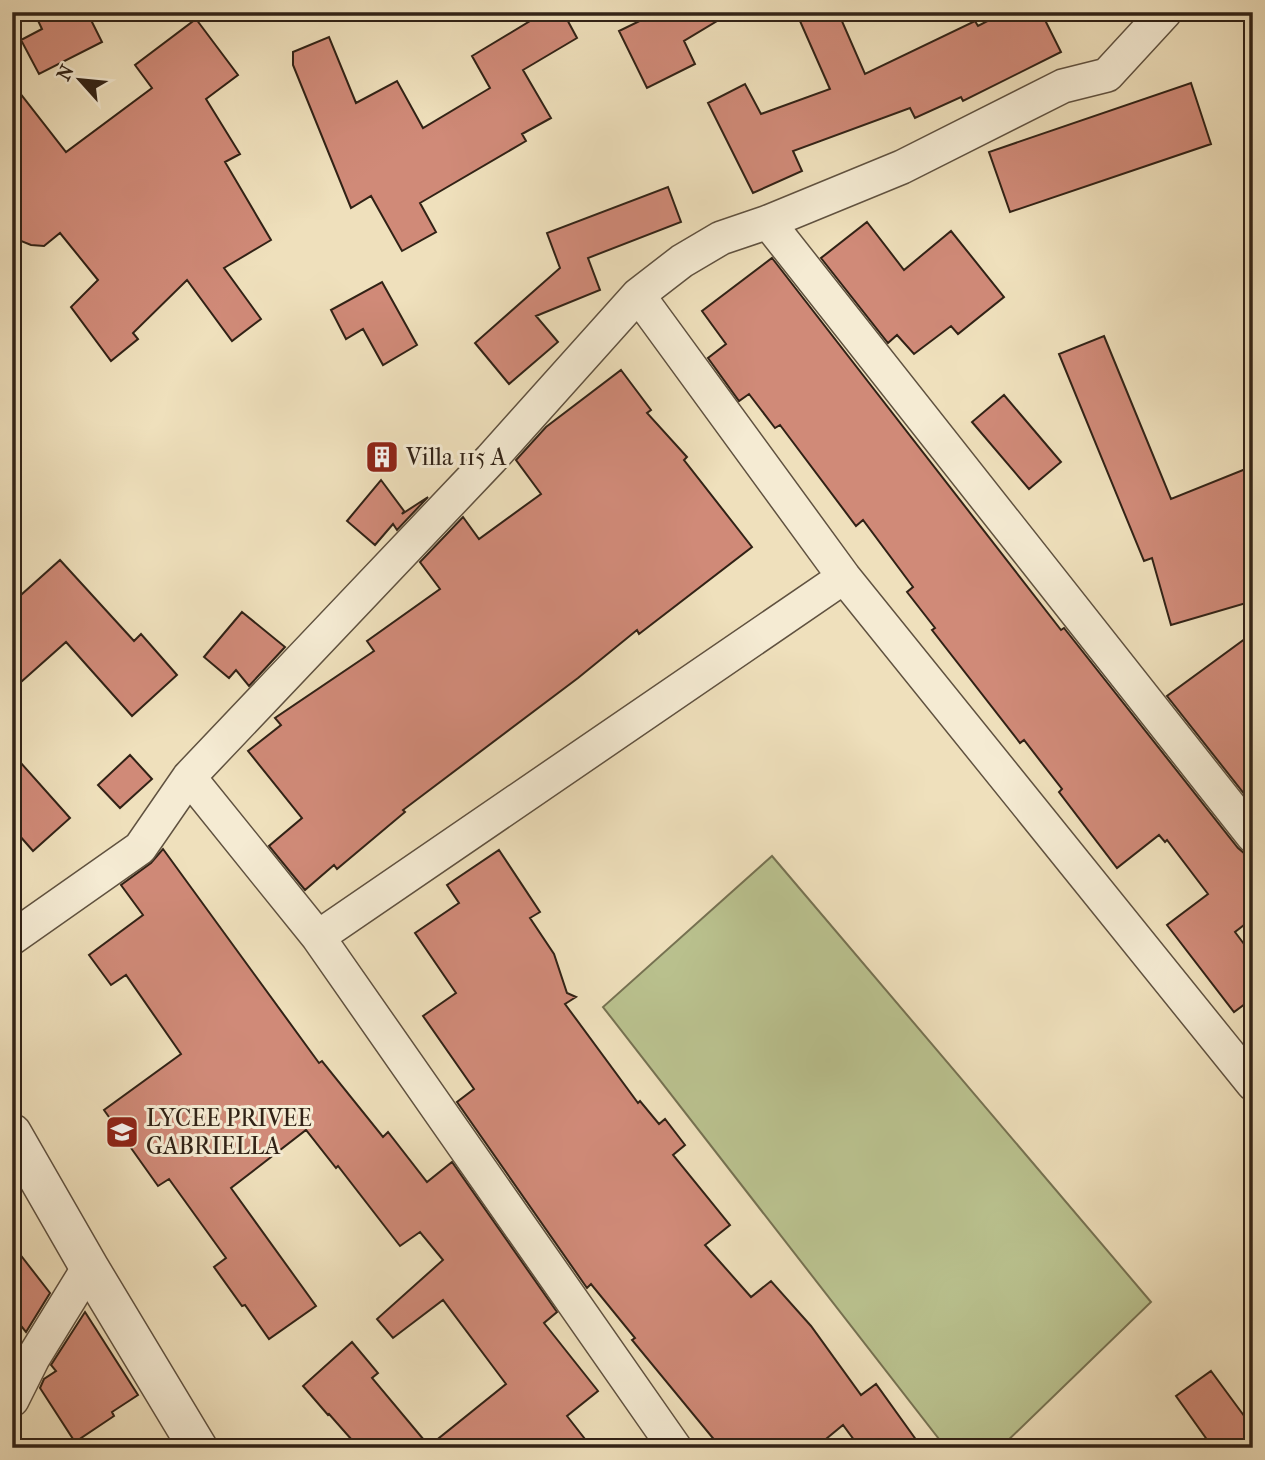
<svg xmlns="http://www.w3.org/2000/svg" width="1265" height="1460" viewBox="0 0 1265 1460" font-family="'IM FELL French Canon',serif">
<style>
.green{fill:#bac28f;stroke:#767252;stroke-width:2}
.building{fill:#d08a78;stroke:#312216;stroke-width:2}
.lines{fill:none;stroke-linecap:round;stroke-linejoin:round}
.minor-casing{stroke:#605240;stroke-width:36}
.tertiary-casing{stroke:#605240;stroke-width:41}
.minor{stroke:#f5ebd3;stroke-width:33}
.tertiary{stroke:#f5ebd3;stroke-width:38}
.labels{text-anchor:middle;dominant-baseline:central;stroke-width:6;stroke-linejoin:round;paint-order:stroke}
.poi-label{font-size:24px;fill:#312216;stroke:#f5ebd3;text-anchor:start}
</style>
<rect width="100%" height="100%" fill="#efe0bc"/>
<filter id="stains"><feTurbulence type="fractalNoise" baseFrequency=".00286" numOctaves="4"/><feColorMatrix values="0 0 0 0 .2 0 0 0 0 .09 0 0 0 0 .02 0 0 0 .5 -.17"/></filter>
<radialGradient id="worn" r=".72"><stop offset=".6" stop-color="#630" stop-opacity="0"/><stop offset="1" stop-color="#630" stop-opacity=".3"/></radialGradient>
<path class="green" d="M 772,856 L 1151,1302 L 1000,1448 L 946,1448 L 603,1007 Z"/>
<path class="building" d="M 34,12 L 87,12 L 102,42 L 39,74 L 21,40 L 42,29 Z
M 545,12 L 563,12 L 577,38 L 523,70 L 551,118 L 522,134 L 526,141 L 420,203 L 436,232 L 402,251 L 371,196 L 351,208 L 293,65 L 293,52 L 329,37 L 356,103 L 397,81 L 423,128 L 490,88 L 472,56 Z
M 658,12 L 732,12 L 684,41 L 695,64 L 647,88 L 619,31 Z
M 796,12 L 838,12 L 865,74 L 975,21 L 978,26 L 1005,12 L 1041,12 L 1061,52 L 963,101 L 961,97 L 915,118 L 910,108 L 793,151 L 802,171 L 753,193 L 708,103 L 745,84 L 761,114 L 830,89 Z
M 196,19 L 238,75 L 206,99 L 240,154 L 225,162 L 271,240 L 224,268 L 261,319 L 232,341 L 187,280 L 133,333 L 138,339 L 111,361 L 71,307 L 98,280 L 60,233 L 44,246 L 31,245 L 21,241 L 12,230 L 12,83 L 66,152 L 152,88 L 135,65 Z
M 1191,83 L 1211,144 L 1010,212 L 989,152 Z
M 668,187 L 681,222 L 588,258 L 600,290 L 536,316 L 558,342 L 509,384 L 475,343 L 560,268 L 547,233 Z
M 867,222 L 904,270 L 951,231 L 1004,297 L 958,334 L 951,326 L 914,354 L 897,335 L 888,343 L 821,258 Z
M 772,258 L 1061,630 L 1064,628 L 1238,848 L 1245,854 L 1253,855 L 1253,918 L 1235,932 L 1253,956 L 1253,998 L 1234,1012 L 1167,925 L 1208,894 L 1167,840 L 1165,842 L 1159,835 L 1117,868 L 1059,792 L 1062,789 L 1024,740 L 1020,743 L 932,630 L 935,628 L 907,592 L 913,587 L 863,520 L 856,526 L 780,425 L 775,428 L 749,394 L 739,401 L 708,358 L 726,344 L 702,311 Z
M 382,282 L 417,345 L 383,365 L 363,329 L 346,339 L 331,310 Z
M 1104,336 L 1171,499 L 1253,466 L 1253,601 L 1171,625 L 1152,558 L 1144,561 L 1059,354 Z
M 621,370 L 651,410 L 647,413 L 687,457 L 684,460 L 752,547 L 639,634 L 637,630 L 578,678 L 403,810 L 405,812 L 337,869 L 334,865 L 305,890 L 269,846 L 302,818 L 248,751 L 281,725 L 275,718 L 374,651 L 367,641 L 440,589 L 420,562 L 463,517 L 479,539 L 541,494 L 516,460 L 546,427 Z
M 1004,395 L 1061,462 L 1029,489 L 972,422 Z
M 381,480 L 404,511 L 402,514 L 428,497 L 397,530 L 393,524 L 375,545 L 347,521 Z
M 60,560 L 134,641 L 141,634 L 177,675 L 132,716 L 66,642 L 12,690 L 12,603 Z
M 242,612 L 285,647 L 249,686 L 236,670 L 229,678 L 204,657 Z
M 1253,633 L 1253,805 L 1167,696 Z
M 12,753 L 70,818 L 33,851 L 12,827 Z
M 130,755 L 152,779 L 120,808 L 98,785 Z
M 163,849 L 319,1063 L 322,1061 L 383,1137 L 388,1132 L 427,1182 L 452,1162 L 557,1312 L 544,1323 L 598,1391 L 567,1416 L 592,1448 L 359,1448 L 329,1414 L 328,1415 L 303,1386 L 352,1342 L 378,1373 L 372,1378 L 429,1446 L 506,1384 L 443,1300 L 393,1338 L 377,1319 L 443,1260 L 420,1232 L 400,1246 L 338,1166 L 336,1168 L 306,1130 L 231,1188 L 316,1306 L 269,1339 L 245,1305 L 242,1306 L 214,1267 L 226,1258 L 169,1179 L 158,1186 L 104,1110 L 181,1054 L 126,975 L 111,985 L 89,955 L 143,915 L 121,885 L 151,863 Z
M 499,850 L 540,912 L 530,918 L 554,954 L 567,993 L 576,997 L 565,1004 L 638,1103 L 640,1101 L 659,1124 L 665,1119 L 685,1145 L 673,1155 L 730,1225 L 705,1245 L 751,1297 L 771,1281 L 811,1326 L 861,1395 L 876,1384 L 922,1448 L 860,1448 L 843,1425 L 815,1448 L 721,1448 L 632,1340 L 635,1338 L 591,1284 L 587,1288 L 457,1102 L 474,1089 L 423,1016 L 456,993 L 415,933 L 459,903 L 447,885 Z
M 12,1244 L 50,1293 L 26,1332 L 12,1315 Z
M 85,1312 L 138,1395 L 112,1412 L 114,1416 L 75,1442 L 40,1388 L 44,1379 L 56,1371 L 51,1365 Z
M 1211,1371 L 1253,1428 L 1253,1448 L 1213,1448 L 1176,1396 Z"/>
<g class="lines">
<defs>
<path id="minor" d="M 768,222 L 1253,836
M 638,295 L 844,577 L 1253,1084
M 189,777 L 318,937 L 675,1448
M 318,937 L 844,577
M 12,938 L 140,848 L 189,777 L 491,459 L 638,295 L 682,261 L 721,238 L 768,222 L 902,167 L 1063,86 L 1107,75 L 1165,12
M 12,1400 L 33,1358 L 89,1267"/>
<path id="tertiary" d="M 12,1133 L 89,1267 L 198,1448"/>
</defs>
<use href="#minor" class="minor-casing"/>
<use href="#tertiary" class="tertiary-casing"/>
<use href="#minor" class="minor"/>
<use href="#tertiary" class="tertiary"/>
</g>
<defs>
<symbol id="building-square" viewBox="-11 -11 22 22"><rect x="-9" y="-9" width="18" height="18" rx="4" fill="#8f2418" stroke="#f5ebd3"/><path d="M-4-6H4V6H1V3H-1V6H-4ZM-2.5-4.3h1.7v1.8h-1.7ZM.8-4.3h1.7v1.8H.8ZM-2.5-1h1.7V.8h-1.7ZM.8-1h1.7V.8H.8Z" fill="#fff"/></symbol>
<symbol id="school-square" viewBox="-11 -11 22 22"><rect x="-9" y="-9" width="18" height="18" rx="4" fill="#8f2418" stroke="#f5ebd3"/><path d="M0-5L7-2L0 1L-7-2ZM-4 1L0 2.5L4 1V4Q0 6-4 4Z" fill="#fff"/></symbol>
</defs>
<g fill-rule="evenodd">
<use href="#building-square" x="363" y="438" width="38" height="38"/>
<use href="#school-square" x="103" y="1113" width="38" height="38"/>
</g>
<g class="labels">
<g class="poi-label">
<text x="406" y="457">Villa 115 A</text>
<text x="146" y="1118">LYCEE PRIVEE<tspan x="146" dy="28">GABRIELLA</tspan></text>
</g>
</g>
<rect width="1265" height="1460" fill="none" stroke="#efe0bc" stroke-width="42"/>
<rect x="14" y="14" width="1237" height="1432" fill="none" stroke="#312216" stroke-width="3.5"/>
<rect x="21" y="21" width="1223" height="1418" fill="none" stroke="#312216" stroke-width="2"/>
<g transform="translate(80 80) rotate(297)" stroke="#f5ebd3" stroke-width="5" paint-order="stroke">
<path d="M0-5L12 26L0 18L-12 26Z" fill="#312216"/>
<text y="-10" font-size="19" font-weight="bold" text-anchor="middle" fill="#312216">N</text>
</g>
<rect width="100%" height="100%" filter="url(#stains)"/>
<rect width="100%" height="100%" fill="url(#worn)"/>
</svg>
